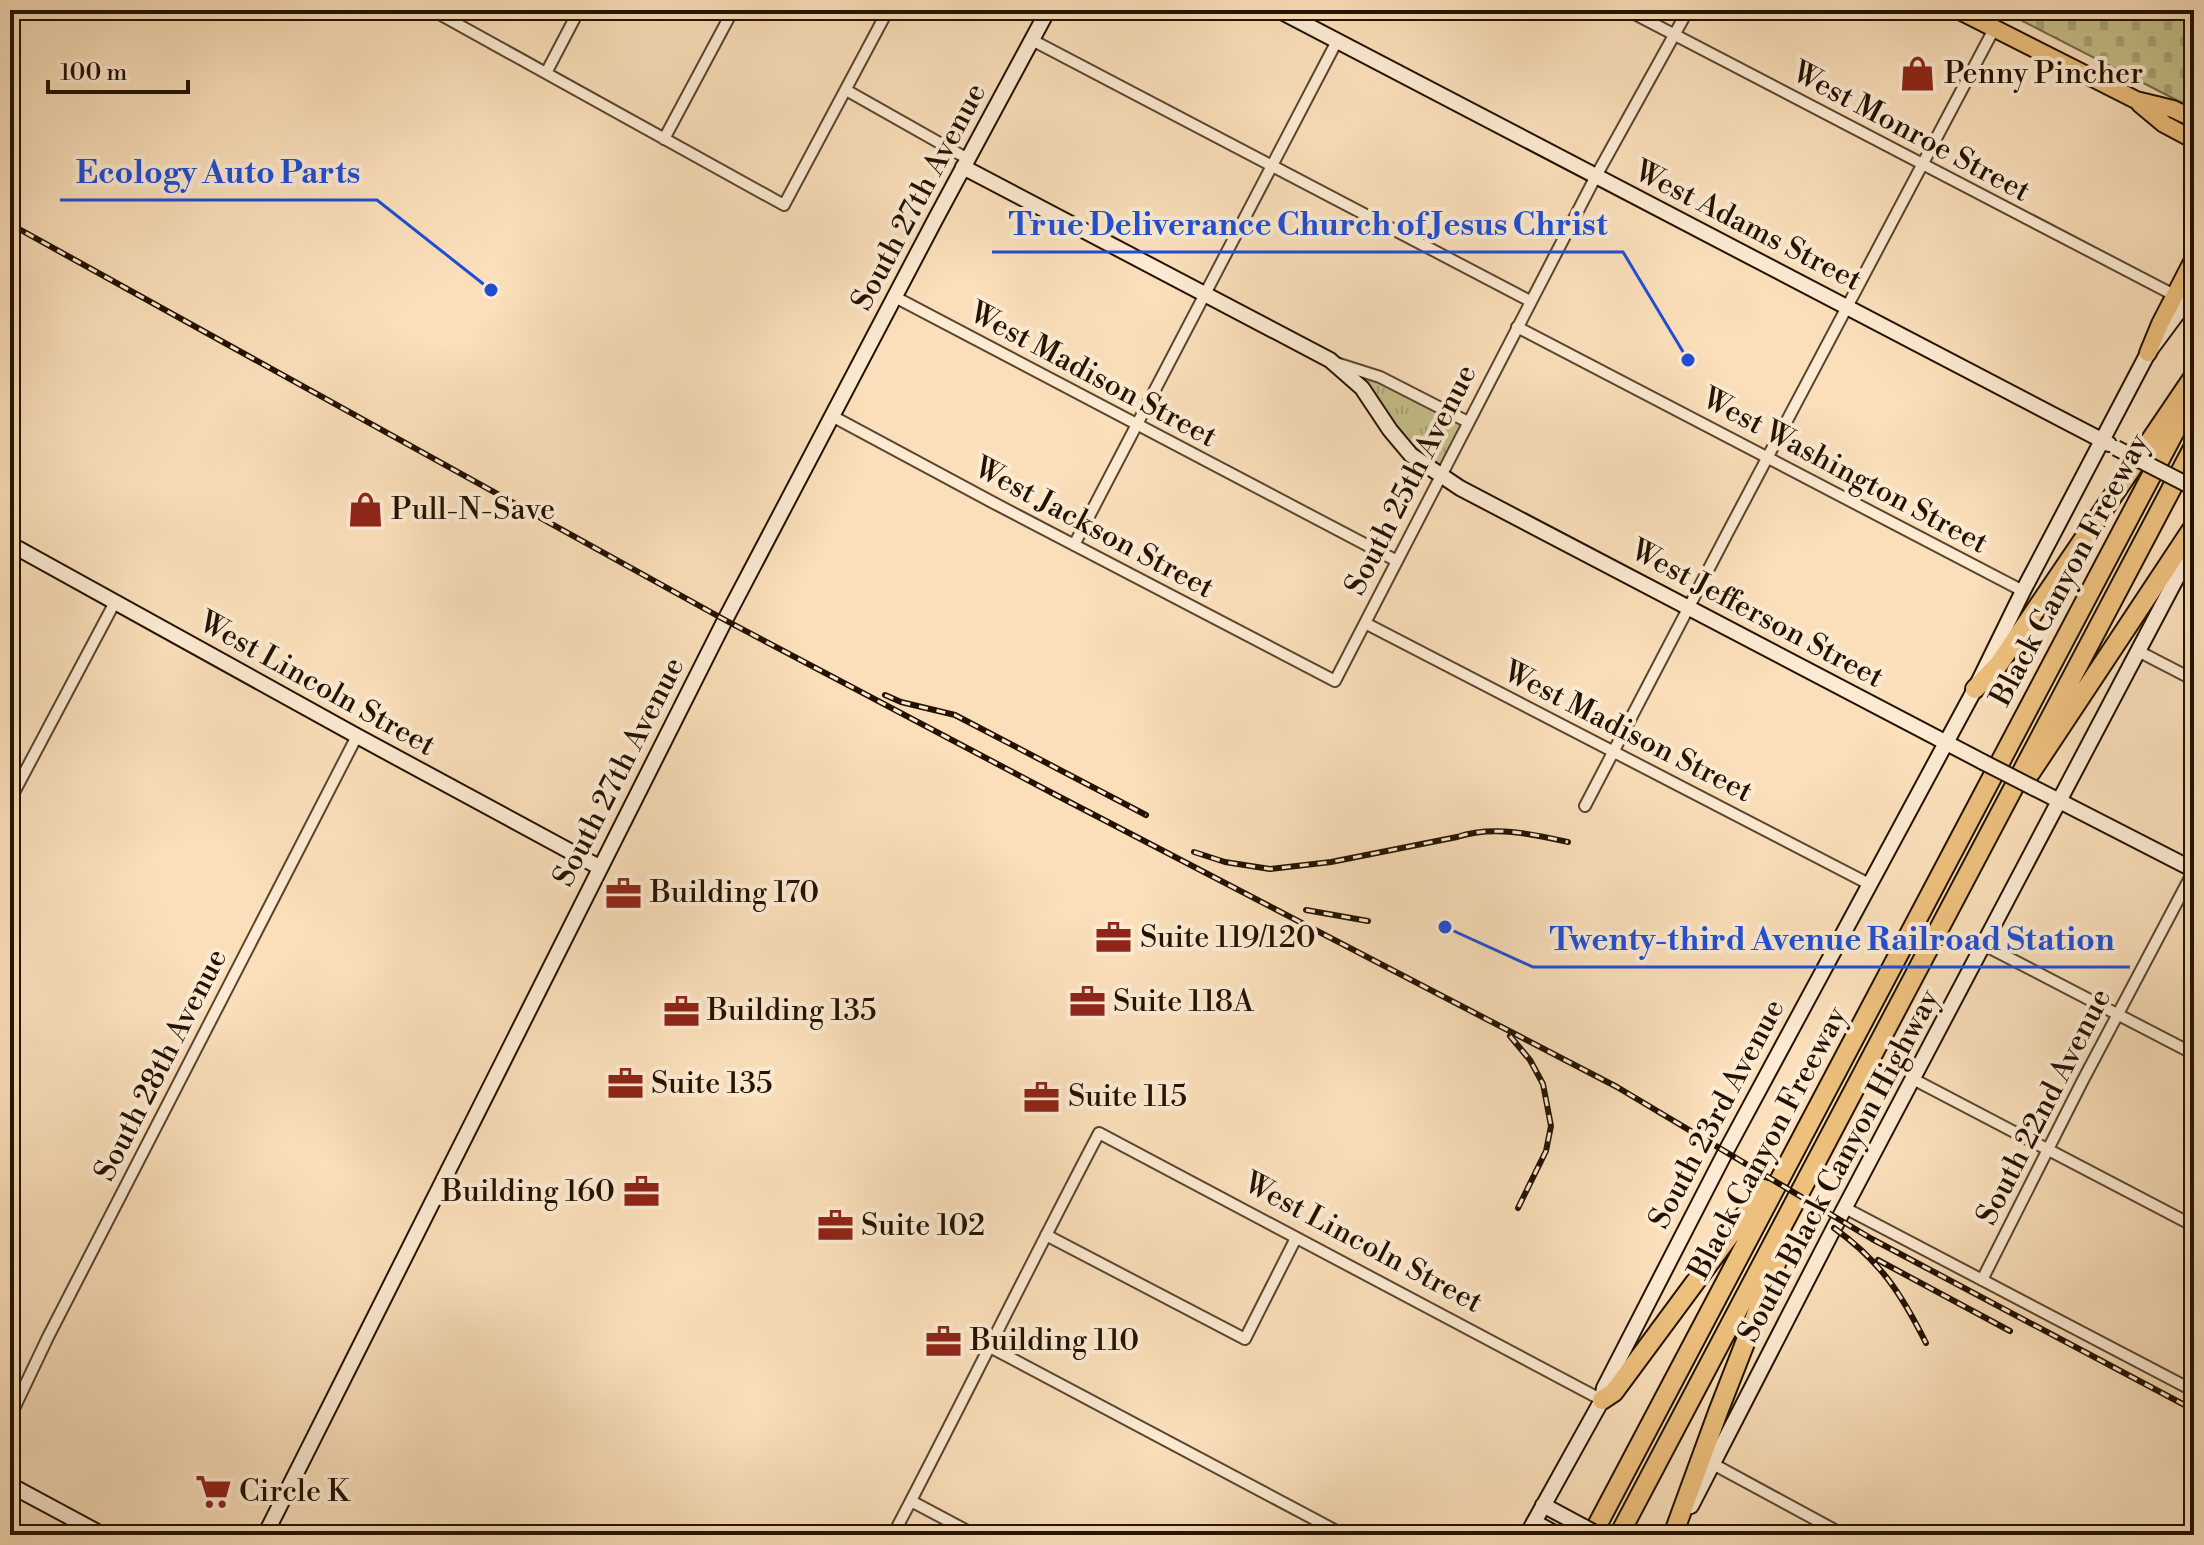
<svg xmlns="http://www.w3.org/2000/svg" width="2204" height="1545" viewBox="0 0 2204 1545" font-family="'Libre Bodoni',serif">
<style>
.cemetery{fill:url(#cemetery-stones);stroke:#746946;stroke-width:2}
.park{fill:url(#park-tufts);stroke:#746946;stroke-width:2}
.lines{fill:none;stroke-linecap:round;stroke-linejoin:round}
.street-casing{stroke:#59452e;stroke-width:14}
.secondary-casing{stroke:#231200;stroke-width:18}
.primary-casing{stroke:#231200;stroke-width:20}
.highway-casing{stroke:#231200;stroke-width:22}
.street{stroke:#fcead2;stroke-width:10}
.secondary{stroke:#fcead2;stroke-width:14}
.primary{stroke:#edc07d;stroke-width:16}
.highway{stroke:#edc07d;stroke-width:18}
.rail-casing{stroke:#231200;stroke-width:6}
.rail{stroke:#fcead2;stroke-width:3;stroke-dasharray:9;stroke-linecap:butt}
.secondary-bridge-casing{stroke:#231200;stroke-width:18;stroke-linecap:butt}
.secondary-bridge{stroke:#fcead2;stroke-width:14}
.labels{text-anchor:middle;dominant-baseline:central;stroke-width:8;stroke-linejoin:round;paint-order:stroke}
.poi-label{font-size:30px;fill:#231200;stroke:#fcead2;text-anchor:start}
.street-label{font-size:30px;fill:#231200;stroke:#fcead2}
.leader{fill:none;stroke:#1d4ed8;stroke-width:3}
.callout-dot{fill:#1d4ed8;stroke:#fcead2;stroke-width:3}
.callout-label{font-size:32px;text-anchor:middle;font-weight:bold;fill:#1d4ed8;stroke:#fcead2;stroke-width:8;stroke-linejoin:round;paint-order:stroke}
</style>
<defs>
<pattern id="cemetery-stones" width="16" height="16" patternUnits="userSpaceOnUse" patternTransform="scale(2)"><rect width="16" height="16" fill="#c5c08b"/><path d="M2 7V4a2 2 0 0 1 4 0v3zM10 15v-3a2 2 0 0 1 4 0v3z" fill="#a9a476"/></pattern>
<pattern id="park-tufts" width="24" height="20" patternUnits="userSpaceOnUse" patternTransform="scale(2)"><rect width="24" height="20" fill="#c5c08b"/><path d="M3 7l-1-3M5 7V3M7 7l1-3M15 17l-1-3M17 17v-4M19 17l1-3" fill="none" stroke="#a9a476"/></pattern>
</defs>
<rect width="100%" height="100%" fill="#fadfba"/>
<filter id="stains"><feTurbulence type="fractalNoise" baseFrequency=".0025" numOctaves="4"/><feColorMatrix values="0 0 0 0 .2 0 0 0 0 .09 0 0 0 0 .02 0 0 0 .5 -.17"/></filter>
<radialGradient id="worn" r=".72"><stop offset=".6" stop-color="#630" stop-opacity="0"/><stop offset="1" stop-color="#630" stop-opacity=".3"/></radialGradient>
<path class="cemetery" d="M 2001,10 L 2194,10 L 2194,109 Z"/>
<path class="park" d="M 1361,372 L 1468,422 L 1441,476 L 1424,465 L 1351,377 Z"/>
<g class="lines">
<defs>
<path id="street" d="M 432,10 L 784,205 L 888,10
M 1627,10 L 2174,295
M 1032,40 L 1530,301
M 546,73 L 579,10
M 846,90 L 968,159
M 664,139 L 733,10
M 895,297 L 1397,561
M 1517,327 L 2023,591
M 1339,364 L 1380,377 L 1468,422
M 832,416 L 992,502 L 1335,681 L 1596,176 L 1688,10
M 1074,545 L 1337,41
M 1365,623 L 1869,884
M 2138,651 L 2194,680
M 10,800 L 115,602
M 1585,806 L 1728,532 L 1994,29
M 1984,945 L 2194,1054
M 1913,1079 L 2194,1226
M 1845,1208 L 2194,1391
M 1046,1235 L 1245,1339 L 1296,1238
M 1982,1280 L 2082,1082 L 2194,870
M 990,1347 L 1344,1535
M 10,1417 L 48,1337 L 357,736
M 1713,1464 L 1844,1535
M 911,1501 L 975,1535
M 893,1535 C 963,1402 1029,1266 1099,1133 L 1602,1400"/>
<path id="secondary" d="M 1278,10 L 2109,444
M 963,167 L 1330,360 L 1362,388 L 1390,430 L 1411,455 L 1460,488 L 1983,762
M 10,544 L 357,736 L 599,867
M 2032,787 L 2194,870
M 10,1485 L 103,1535
M 1543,1505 L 1584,1527
M 1691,1506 L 1834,1228 L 2194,545
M 1534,1522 L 1558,1535
M 265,1535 L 725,620 L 935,220 L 1048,10
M 1527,1535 L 1602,1400 L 1604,1388 L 1726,1151 L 1975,689 L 2023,591 L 2148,353 L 2194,291"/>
<path id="primary" d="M 1958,10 L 2136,100 L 2173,109 L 2194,119
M 2140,104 L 2164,124 L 2194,140
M 2148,353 L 2160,324 L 2194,258"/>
<path id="highway" d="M 1975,689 L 1999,664 L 2194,376
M 2031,772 L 2194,526
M 1602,1400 L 1614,1392 L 1764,1189
M 1592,1535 L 2194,395
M 1619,1535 L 2194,446
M 1673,1535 L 1718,1412 L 1783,1246"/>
</defs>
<use href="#street" class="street-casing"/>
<use href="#secondary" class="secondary-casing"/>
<use href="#primary" class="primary-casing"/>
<use href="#highway" class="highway-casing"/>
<use href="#street" class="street"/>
<use href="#secondary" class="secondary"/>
<use href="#primary" class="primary"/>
<use href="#highway" class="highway"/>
<defs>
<path id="rail" d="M 10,224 L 725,620 L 1056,795 L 1617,1087 L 1872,1239 L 2194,1410
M 885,695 L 901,702 L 955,715 L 1146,815
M 1194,852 L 1225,862 L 1270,869 L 1331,862 L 1457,837 C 1493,825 1532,834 1568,842
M 1306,910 L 1368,921
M 1510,1036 L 1530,1060 L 1543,1084 L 1551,1126 L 1546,1151 L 1518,1208
M 1834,1228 C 1880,1261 1901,1293 1926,1343
M 1878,1260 L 2010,1331"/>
</defs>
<use href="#rail" class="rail-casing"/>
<use href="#rail" class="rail"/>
<defs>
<path id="secondary-bridge" d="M 2116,448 L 2194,488
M 1983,762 L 2032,787
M 1584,1527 L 1599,1535"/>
</defs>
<use href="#secondary-bridge" class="secondary-bridge-casing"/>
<use href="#secondary-bridge" class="secondary-bridge"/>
</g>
<defs>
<symbol id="shop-bare" viewBox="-9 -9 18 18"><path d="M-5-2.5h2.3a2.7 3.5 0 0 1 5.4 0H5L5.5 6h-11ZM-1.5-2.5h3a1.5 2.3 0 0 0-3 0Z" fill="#8f2418" stroke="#fcead2" stroke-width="2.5" paint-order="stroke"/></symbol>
<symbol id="office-bare" viewBox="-9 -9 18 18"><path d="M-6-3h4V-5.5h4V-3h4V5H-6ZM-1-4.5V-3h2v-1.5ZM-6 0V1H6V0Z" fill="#8f2418" stroke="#fcead2" stroke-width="2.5" paint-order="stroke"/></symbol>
<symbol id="supermarket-bare" viewBox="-9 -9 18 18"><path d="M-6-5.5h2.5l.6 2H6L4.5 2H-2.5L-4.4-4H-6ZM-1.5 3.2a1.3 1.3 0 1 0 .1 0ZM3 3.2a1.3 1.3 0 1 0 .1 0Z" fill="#8f2418" stroke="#fcead2" stroke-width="2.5" paint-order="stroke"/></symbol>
</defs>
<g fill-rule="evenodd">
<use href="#shop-bare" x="1892" y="48" width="51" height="51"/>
<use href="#shop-bare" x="340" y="484" width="51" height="51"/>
<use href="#office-bare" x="598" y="868" width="51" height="51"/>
<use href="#office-bare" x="1088" y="912" width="51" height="51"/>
<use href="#office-bare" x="1062" y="976" width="51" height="51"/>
<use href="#office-bare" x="656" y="986" width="51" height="51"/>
<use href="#office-bare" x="600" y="1058" width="51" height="51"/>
<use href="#office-bare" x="1016" y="1072" width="51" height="51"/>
<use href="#office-bare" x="616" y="1166" width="51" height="51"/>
<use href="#office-bare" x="810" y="1200" width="51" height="51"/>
<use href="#office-bare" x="918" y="1316" width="51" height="51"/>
<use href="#supermarket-bare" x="188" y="1466" width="51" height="51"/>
</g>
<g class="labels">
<g class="poi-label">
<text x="1944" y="74">Penny Pincher</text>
<text x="391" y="510">Pull-N-Save</text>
<text x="650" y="893">Building 170</text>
<text x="1140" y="938">Suite 119/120</text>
<text x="1113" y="1002">Suite 118A</text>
<text x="707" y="1011">Building 135</text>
<text x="651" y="1084">Suite 135</text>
<text x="1068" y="1097">Suite 115</text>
<text x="615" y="1192" text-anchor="end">Building 160</text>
<text x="861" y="1226">Suite 102</text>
<text x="970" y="1341">Building 110</text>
<text x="239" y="1492">Circle K</text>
</g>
<g class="street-label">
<text transform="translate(1911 132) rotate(28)">West Monroe Street</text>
<text transform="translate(919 197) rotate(-62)">South 27th Avenue</text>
<text transform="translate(1748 226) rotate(27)">West Adams Street</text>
<text transform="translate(1093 375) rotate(28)">West Madison Street</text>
<text transform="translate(1845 471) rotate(28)">West Washington Street</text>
<text transform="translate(1411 480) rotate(-63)">South 25th Avenue</text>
<text transform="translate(1094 528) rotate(28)">West Jackson Street</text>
<text transform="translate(2070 570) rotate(-62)">Black Canyon Freeway</text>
<text transform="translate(1757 614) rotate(28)">West Jefferson Street</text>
<text transform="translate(317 684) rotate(29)">West Lincoln Street</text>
<text transform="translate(1628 732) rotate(27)">West Madison Street</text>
<text transform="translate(619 772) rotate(-63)">South 27th Avenue</text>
<text transform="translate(161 1065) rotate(-63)">South 28th Avenue</text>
<text transform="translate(2044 1107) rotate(-63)">South 22nd Avenue</text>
<text transform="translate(1717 1114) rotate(-62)">South 23rd Avenue</text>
<text transform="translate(1768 1143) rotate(-62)">Black Canyon Freeway</text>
<text transform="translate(1839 1166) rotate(-62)">South Black Canyon Highway</text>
<text transform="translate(1363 1243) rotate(28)">West Lincoln Street</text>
</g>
</g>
<path class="leader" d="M491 290L377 200H60M1688 360L1623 252H992M1445 927L1533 967H2130"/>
<g class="callout-dot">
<circle cx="491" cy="290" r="8"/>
<circle cx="1688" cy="360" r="8"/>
<circle cx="1445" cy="927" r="8"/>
</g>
<g class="callout-label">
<text x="218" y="183">Ecology Auto Parts</text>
<text x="1308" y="235">True Deliverance Church of Jesus Christ</text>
<text x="1832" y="950">Twenty-third Avenue Railroad Station</text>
</g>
<rect width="2204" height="1545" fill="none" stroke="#fadfba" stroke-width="40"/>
<rect x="12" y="12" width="2180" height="1521" fill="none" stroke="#231200" stroke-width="4"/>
<rect x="20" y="20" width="2164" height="1505" fill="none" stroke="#231200" stroke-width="2"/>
<path d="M48 80v12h140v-12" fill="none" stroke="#231200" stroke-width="4"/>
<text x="60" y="80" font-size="24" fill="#231200" stroke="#fcead2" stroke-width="6" paint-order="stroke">100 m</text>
<rect width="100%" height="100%" filter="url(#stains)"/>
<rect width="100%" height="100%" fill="url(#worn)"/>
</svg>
